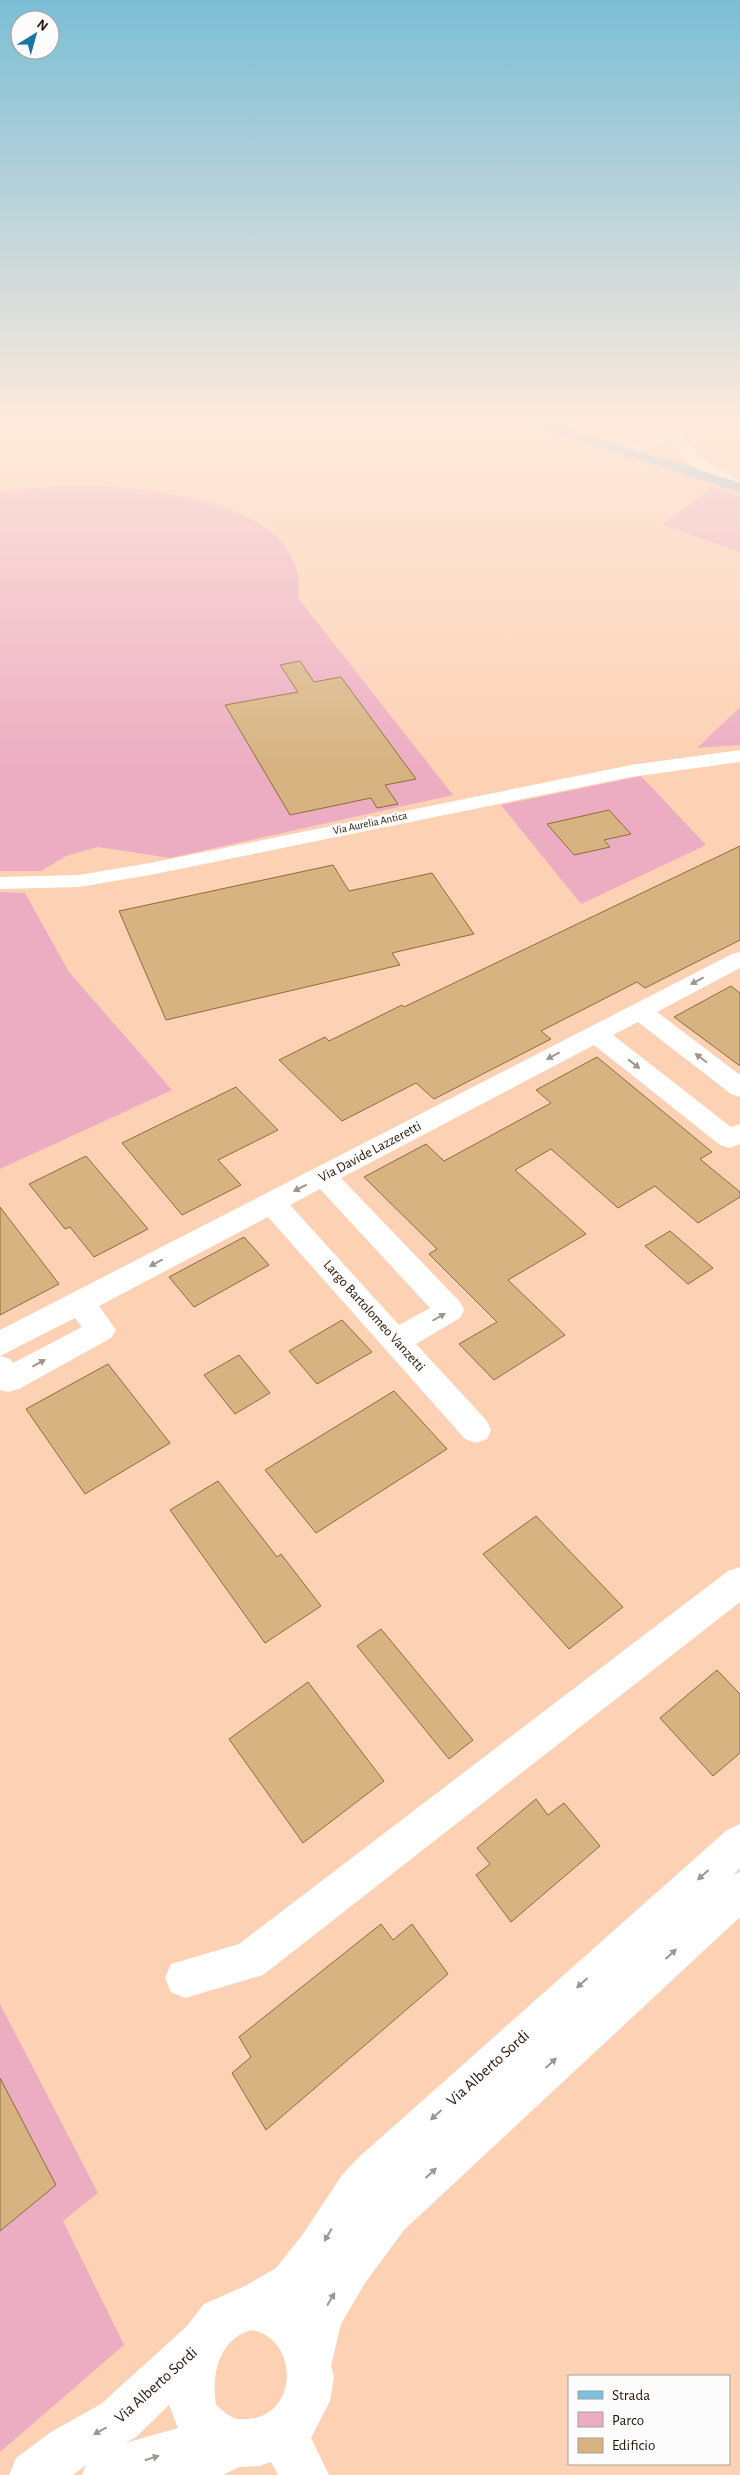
<svg xmlns="http://www.w3.org/2000/svg" width="740" height="2475" viewBox="0 0 740 2475" font-family="'Alegreya Sans',sans-serif">
<style>
.green{fill:#ecadc3}
.building{fill:#d6b381;stroke:#8b6c3b}
.lines{fill:none;stroke-linecap:round;stroke-linejoin:round}
.minor{fill:#fff;fill-rule:evenodd}
.major{fill:#7ac0e3;fill-rule:evenodd}
.oneway{fill:#9d958e}
.labels{text-anchor:middle;dominant-baseline:central;stroke-width:5;stroke-linejoin:round;paint-order:stroke}
.far-street-label{font-size:11px;fill:#251305;stroke:#fcfcfc}
.street-label{font-size:14px;fill:#251305;stroke:#fcfcfc}
.near-street-label{font-size:16px;fill:#251305;stroke:#fcfcfc}
</style>
<rect width="100%" height="100%" fill="#fcd1b4"/>
<path class="green" d="M 59,486 C 127,484 312,495 298,598 L 453,795 L 170,858 L 98,847 L 66,856 L 41,871 L 0,871 L 0,492 Z
M 712,487 L 740,496 L 740,552 L 662,525 Z
M 740,707 L 740,745 L 697,748 Z
M 641,776 L 706,845 L 581,904 L 501,805 Z
M 0,892 L 25,893 L 69,972 L 172,1090 L 0,1169 Z
M 0,2004 L 98,2193 L 63,2221 L 124,2345 L 0,2452 Z"/>
<path class="building" d="M 300,661 L 314,682 L 341,677 L 416,779 L 385,785 L 398,804 L 377,808 L 371,798 L 290,815 L 225,705 L 298,692 L 280,665 Z
M 609,810 L 631,834 L 604,840 L 610,847 L 574,855 L 547,824 Z
M 740,846 L 740,940 L 645,988 L 637,982 L 541,1031 L 551,1039 L 434,1099 L 416,1083 L 342,1121 L 279,1060 L 325,1037 L 329,1041 L 402,1005 L 404,1007 Z
M 333,865 L 349,891 L 432,873 L 474,934 L 392,953 L 400,965 L 166,1020 L 119,911 Z
M 731,986 L 740,993 L 740,1066 L 674,1017 Z
M 597,1057 L 712,1152 L 700,1159 L 740,1192 L 740,1197 L 698,1223 L 655,1186 L 618,1208 L 551,1149 L 515,1170 L 586,1234 L 508,1280 L 565,1335 L 494,1380 L 459,1344 L 497,1322 L 429,1254 L 437,1249 L 364,1177 L 426,1144 L 444,1161 L 551,1103 L 536,1090 Z
M 236,1087 L 278,1130 L 218,1160 L 241,1185 L 182,1215 L 122,1143 Z
M 86,1156 L 148,1229 L 94,1257 L 70,1227 L 65,1229 L 29,1184 Z
M 0,1207 L 59,1284 L 0,1315 Z
M 670,1231 L 713,1268 L 688,1284 L 645,1246 Z
M 244,1237 L 269,1265 L 194,1307 L 169,1277 Z
M 342,1320 L 372,1352 L 317,1384 L 289,1351 Z
M 239,1355 L 270,1393 L 235,1414 L 204,1375 Z
M 108,1364 L 170,1443 L 85,1494 L 26,1409 Z
M 394,1391 L 447,1449 L 316,1533 L 265,1470 Z
M 218,1481 L 277,1557 L 281,1554 L 321,1606 L 265,1643 L 170,1510 Z
M 536,1516 L 623,1607 L 569,1649 L 483,1554 Z
M 381,1629 L 473,1740 L 449,1759 L 357,1646 Z
M 717,1670 L 740,1694 L 740,1753 L 713,1776 L 660,1718 Z
M 308,1682 L 384,1781 L 303,1843 L 229,1739 Z
M 536,1799 L 548,1815 L 564,1803 L 600,1846 L 511,1922 L 476,1875 L 490,1864 L 477,1848 Z
M 381,1924 L 393,1940 L 412,1924 L 448,1974 L 266,2130 L 232,2073 L 251,2057 L 239,2037 Z
M 0,2078 L 56,2185 L 0,2231 Z"/>
<g class="lines">
<path class="minor" d="M 539,421 L 630,422 L 637,426 L 630,430 C 613,431 549,434 539,421 Z
M 675,421 L 690,421 L 680,431 C 694,455 715,468 740,480 L 740,490 C 713,484 685,463 670,439 C 657,449 641,451 625,454 L 618,450 L 620,447 L 653,439 Z
M 740,750 L 740,762 L 631,777 L 150,875 L 79,887 L 0,889 L 0,877 L 79,875 L 150,863 L 631,765 Z
M 740,952 L 740,968 L 657,1012 L 740,1075 L 740,1097 L 731,1094 L 638,1022 L 613,1035 L 731,1127 L 740,1124 L 740,1144 L 729,1148 L 720,1145 L 594,1045 L 341,1178 L 460,1302 L 464,1310 L 460,1318 L 416,1344 L 487,1421 L 491,1430 L 487,1439 L 476,1443 L 465,1439 L 268,1217 L 99,1306 L 116,1330 L 111,1338 L 19,1389 L 8,1392 L 0,1390 L 0,1356 L 10,1359 L 13,1363 L 82,1327 L 75,1318 L 0,1356 L 0,1330 L 732,954 ZM 320,1189 L 430,1308 L 399,1325 L 290,1205 Z
M 740,1567 L 740,1602 L 263,1975 L 185,1998 L 171,1992 L 165,1978 L 171,1964 L 239,1944 L 728,1571 Z
M 740,1824 L 740,1868 L 733,1875 L 740,1872 L 740,1917 L 404,2230 L 365,2283 L 341,2324 L 331,2366 L 334,2377 L 330,2401 L 311,2438 L 329,2475 L 278,2475 L 271,2462 L 259,2466 L 239,2467 L 223,2475 L 82,2475 L 86,2465 L 73,2475 L 9,2475 L 16,2458 L 51,2432 L 101,2404 L 187,2326 L 204,2304 L 245,2286 L 276,2268 L 303,2234 L 342,2175 L 359,2157 L 727,1830 ZM 253,2330 C 300,2341 298,2417 247,2419 C 242,2419 236,2420 232,2417 C 226,2414 221,2409 216,2405 C 211,2375 219,2337 253,2330 ZM 169,2405 L 178,2428 L 125,2443 L 135,2438 Z"/>
<path class="major" d="M 524,421 L 544,421 L 740,483 L 740,492 L 526,424 Z"/>
</g>
<defs><path id="oneway-solid" d="M-6-.8H1V-3.2L6.5 0L1 3.2V.8H-6Z" transform="scale(1.25)"/></defs>
<g class="oneway">
<use href="#oneway-solid" transform="translate(697 981) rotate(152)"/>
<use href="#oneway-solid" transform="translate(553 1056) rotate(152)"/>
<use href="#oneway-solid" transform="translate(701 1058) rotate(-143)"/>
<use href="#oneway-solid" transform="translate(634 1064) rotate(38)"/>
<use href="#oneway-solid" transform="translate(300 1188) rotate(153)"/>
<use href="#oneway-solid" transform="translate(156 1263) rotate(152)"/>
<use href="#oneway-solid" transform="translate(439 1317) rotate(-30)"/>
<use href="#oneway-solid" transform="translate(39 1363) rotate(-28)"/>
<use href="#oneway-solid" transform="translate(703 1875) rotate(138)"/>
<use href="#oneway-solid" transform="translate(671 1954) rotate(-42)"/>
<use href="#oneway-solid" transform="translate(582 1983) rotate(138)"/>
<use href="#oneway-solid" transform="translate(551 2063) rotate(-42)"/>
<use href="#oneway-solid" transform="translate(436 2115) rotate(138)"/>
<use href="#oneway-solid" transform="translate(431 2173) rotate(-42)"/>
<use href="#oneway-solid" transform="translate(328 2235) rotate(120)"/>
<use href="#oneway-solid" transform="translate(331 2299) rotate(-59)"/>
<use href="#oneway-solid" transform="translate(100 2431) rotate(151)"/>
<use href="#oneway-solid" transform="translate(152 2458) rotate(-17)"/>
</g>
<linearGradient id="sky" x2="0" y2="1"><stop stop-color="#7bbed6"/><stop offset="0.55" stop-color="#feeadd"/><stop offset="1" stop-color="#feeadd" stop-opacity="0"/></linearGradient>
<rect width="740" height="767" fill="url(#sky)"/>
<g class="labels">
<g class="far-street-label">
<text transform="translate(370 823) rotate(-12)">Via Aurelia Antica</text>
</g>
<g class="street-label">
<text transform="translate(370 1152) rotate(-28)">Via Davide Lazzeretti</text>
<text transform="translate(374 1316) rotate(48)">Largo Bartolomeo Vanzetti</text>
</g>
<g class="near-street-label">
<text transform="translate(488 2068) rotate(-42)">Via Alberto Sordi</text>
<text transform="translate(156 2385) rotate(-42)">Via Alberto Sordi</text>
</g>
</g>
<rect x="568" y="2375" width="162" height="90" fill="#fcfcfc" stroke="#a69f99"/>
<rect x="578" y="2391" width="25" height="8" fill="#7ac0e3" stroke="#a69f99"/>
<text x="612" y="2400" font-size="15" fill="#251305">Strada</text>
<rect x="578" y="2412" width="25" height="15" fill="#ecadc3" stroke="#a69f99"/>
<text x="612" y="2425" font-size="15" fill="#251305">Parco</text>
<rect x="578" y="2438" width="25" height="15" fill="#d6b381" stroke="#a69f99"/>
<text x="612" y="2450" font-size="15" fill="#251305">Edificio</text>
<g transform="translate(35 35) rotate(37)"><circle r="24" fill="#fcfcfc" stroke="#a69f99"/>
<path d="M0-4L9 19L0 12L-9 19Z" fill="#1975a3"/>
<text y="-8" font-size="14" font-weight="bold" text-anchor="middle" fill="#251305">N</text>
</g>
</svg>
